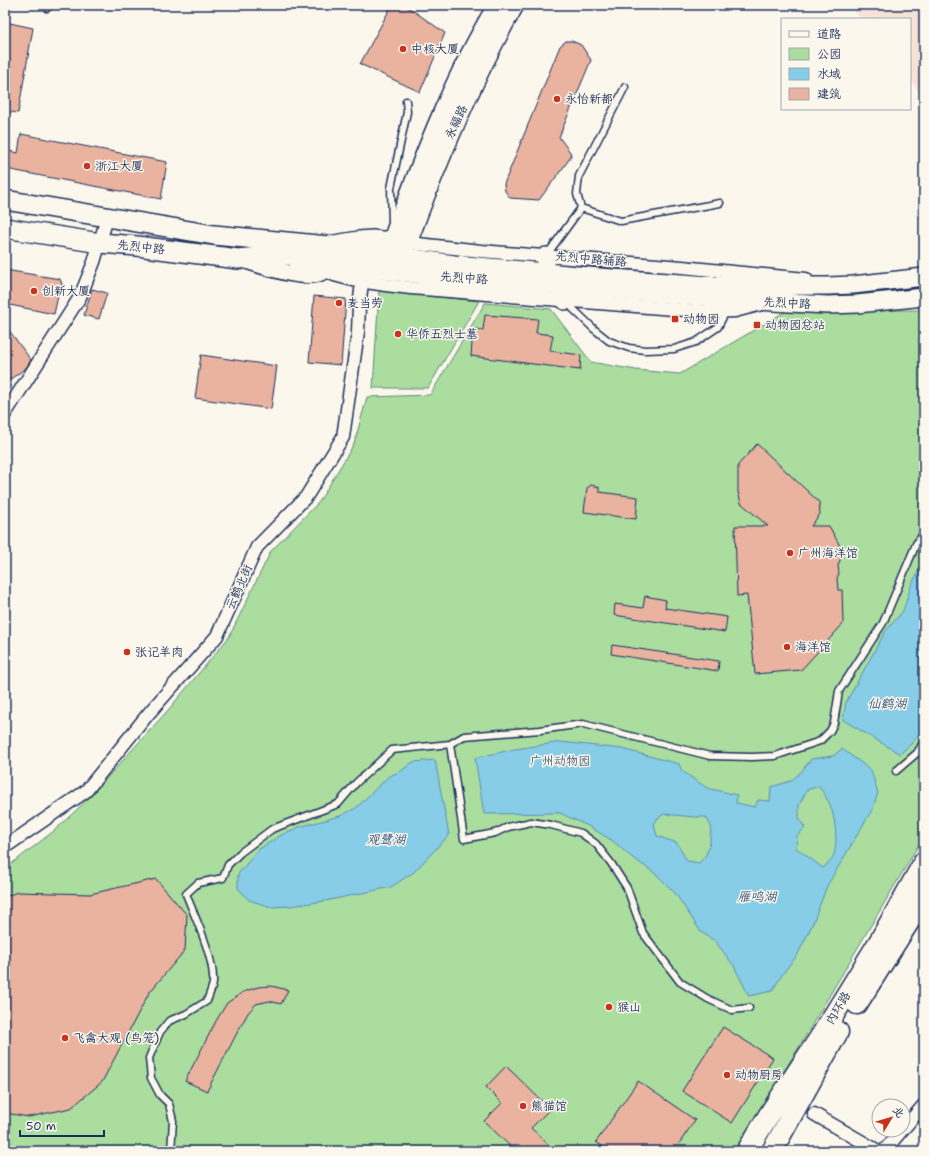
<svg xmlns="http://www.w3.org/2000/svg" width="929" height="1156" viewBox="0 0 929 1156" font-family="'Shantell Sans','LXGW WenKai TC',sans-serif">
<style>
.built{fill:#f6e3d5}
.green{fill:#aadd9e;stroke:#62867e}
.water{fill:#87cde8;stroke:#5c8eb1;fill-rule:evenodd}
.building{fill:#eab3a0;stroke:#1b2f5e}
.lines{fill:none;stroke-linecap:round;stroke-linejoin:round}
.service-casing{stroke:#1b2f5e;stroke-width:9}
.minor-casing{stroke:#1b2f5e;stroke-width:15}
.tertiary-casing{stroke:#1b2f5e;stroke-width:18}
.secondary-casing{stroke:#1b2f5e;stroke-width:20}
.primary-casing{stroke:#1b2f5e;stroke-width:22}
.trunk-casing{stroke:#1b2f5e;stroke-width:23}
.service{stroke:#fbf7ec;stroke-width:6}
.minor{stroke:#fbf7ec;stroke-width:12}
.tertiary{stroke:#fbf7ec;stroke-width:15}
.secondary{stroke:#fbf7ec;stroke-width:17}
.primary{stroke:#fbf7ec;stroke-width:19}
.trunk{stroke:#fbf7ec;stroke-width:20}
.poi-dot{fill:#c8321e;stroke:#fbf7ec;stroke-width:1.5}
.labels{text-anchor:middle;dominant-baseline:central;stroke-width:3;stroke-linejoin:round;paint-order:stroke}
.poi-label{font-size:12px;fill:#1b2f5e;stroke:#fbf7ec;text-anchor:start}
.street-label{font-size:12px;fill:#1b2f5e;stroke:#fbf7ec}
.park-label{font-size:12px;fill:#3f5a6e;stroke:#fbf7ec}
.water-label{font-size:13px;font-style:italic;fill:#365680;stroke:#fbf7ec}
</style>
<rect width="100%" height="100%" fill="#fbf7ec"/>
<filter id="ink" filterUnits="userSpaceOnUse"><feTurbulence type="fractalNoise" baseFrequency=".025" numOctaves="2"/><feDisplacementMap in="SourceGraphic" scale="8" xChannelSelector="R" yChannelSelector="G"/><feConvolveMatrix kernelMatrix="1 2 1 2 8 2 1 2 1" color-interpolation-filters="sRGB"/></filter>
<g filter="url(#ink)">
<path class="built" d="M 850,5 L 924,5 L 924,97 L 910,80 L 910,19 L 861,19 Z"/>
<path class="green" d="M 379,291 L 479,301 L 428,388 L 373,388 Z
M 485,303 L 551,309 L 591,362 L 636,370 L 680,374 L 786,311 L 924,310 L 924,836 L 799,1047 L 735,1151 L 5,1151 L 5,869 L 55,830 L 87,800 L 169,709 L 229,637 L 271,551 L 319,502 L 354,444 L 367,397 L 430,395 Z"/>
<path class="water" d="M 924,560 L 924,728 L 913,742 L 900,754 L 843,720 L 846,702 L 885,632 L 903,611 L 911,586 Z
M 561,742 L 622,749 L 679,764 L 682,771 L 707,788 L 737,795 L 736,803 L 755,807 L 758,800 L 770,801 L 771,787 L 791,781 L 801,772 L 811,759 L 833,756 L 842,749 L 871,770 L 878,793 L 872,810 L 827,886 L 813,923 L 798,954 L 784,972 L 772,991 L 749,996 L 734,966 L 715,941 L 701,932 L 675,893 L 656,874 L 630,856 L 613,841 L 588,826 L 560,813 L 484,814 L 475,758 L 515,749 ZM 818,786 C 821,790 825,794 827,799 C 835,811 839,844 833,857 C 832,861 826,865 823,868 L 796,848 L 797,836 L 805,828 L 799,818 L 799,805 L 807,790 ZM 664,814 L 694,817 L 706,817 L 711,826 L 710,843 L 706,855 L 699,863 L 687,861 L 677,843 L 657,836 L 654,825 L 657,819 Z
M 435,760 L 449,835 L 414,872 L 391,887 L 325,901 L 290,906 L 271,907 L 249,900 L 238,888 L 238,874 L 259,849 L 283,834 L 299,827 L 340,816 L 356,808 L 389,776 L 401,771 L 413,762 Z"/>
<path class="building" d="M 392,5 L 405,5 L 445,33 L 420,92 L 360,64 Z
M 5,22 L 33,28 L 18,113 L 5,111 Z
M 566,41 L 572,41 L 581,45 L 591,60 L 559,137 L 570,152 L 571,155 L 568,161 L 539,200 L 510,198 L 505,191 L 504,184 L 560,46 Z
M 21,134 L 167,162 L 161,199 L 6,169 L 10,151 L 18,153 Z
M 5,270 L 60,279 L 64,289 L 62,293 L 58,296 L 54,314 L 5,304 Z
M 92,289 L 107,293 L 99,319 L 84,315 Z
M 314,296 L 346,299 L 341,365 L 309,362 Z
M 485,315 L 538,319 L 536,333 L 553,335 L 550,351 L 581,355 L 580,370 L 471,356 L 473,329 L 483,330 Z
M 5,325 L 31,360 L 26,368 L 5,383 Z
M 201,355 L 277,366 L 271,409 L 195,398 Z
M 757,444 L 819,502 L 820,514 L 811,526 L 829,526 L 839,544 L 838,553 L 841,558 L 838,565 L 839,574 L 837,578 L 838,590 L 842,590 L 843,624 L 801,670 L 755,674 L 747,595 L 737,596 L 735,526 L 768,526 L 741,503 L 738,492 L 738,465 Z
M 591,485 L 599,487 L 599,492 L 638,497 L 636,519 L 584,512 L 587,488 Z
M 645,596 L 666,600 L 665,608 L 727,617 L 725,632 L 614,615 L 615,604 L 643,608 Z
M 612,645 L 719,661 L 718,671 L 611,654 Z
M 156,879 L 187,915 L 185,950 L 149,993 L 102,1082 L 71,1108 L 29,1117 L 5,1113 L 5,897 L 17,892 L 90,894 Z
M 271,986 L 288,990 L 281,1004 L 269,1001 L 256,1004 L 248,1013 L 239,1029 L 207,1091 L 185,1081 L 216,1021 L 227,1003 L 243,992 L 258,987 Z
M 723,1027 L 773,1058 L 732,1123 L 682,1091 Z
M 506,1066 L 550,1109 L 531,1128 L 549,1145 L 543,1151 L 515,1151 L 484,1121 L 502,1103 L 486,1087 Z
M 638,1081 L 695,1120 L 674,1151 L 609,1151 L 596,1142 Z"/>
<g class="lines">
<defs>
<path id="service" d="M 45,5 L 47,8 L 52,5
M 625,87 L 579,176 L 577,194 L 581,208 L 621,221 L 720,203
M 392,224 L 391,188 L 407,112 L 406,101
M 546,256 L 581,208
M 566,302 L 594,329 L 609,341 L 629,348 L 645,350 L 674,349 L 696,342 L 718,327 L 723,317 L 725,310
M 450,744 L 464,839 L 495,833 L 508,827 L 531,822 L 551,825 L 581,833 L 596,844 L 611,863 L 627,888 L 643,933 L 680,982 L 708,999 L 732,1010 L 749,1008
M 896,771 L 917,753 L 924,741
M 171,1151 L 173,1121 L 169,1104 L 160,1095 L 151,1078 L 149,1058 L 160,1032 L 169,1021 L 186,1014 L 207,1001 C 209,995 212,989 213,983 C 215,959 195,917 186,894 L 198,883 L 223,878 L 228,865 L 240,853 L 272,829 L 338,804 L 356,783 L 392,750 L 450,744 L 464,736 L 540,730 L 583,724 L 710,756 L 752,757 L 775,756 L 820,741 L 830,731 L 834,723 L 839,691 L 883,623 L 916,544 L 924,533"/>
<path id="minor" d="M 400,242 L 481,251 L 682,267 L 806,279
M 319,267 L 334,275 L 353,280 L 386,285 L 411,288 L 711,312 L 735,311 L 762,304
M 5,414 L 80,297 L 94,262 L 107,218
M 5,847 L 86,791 L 149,713 L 217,636 L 257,547 L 306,497 L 343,437 L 358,332 L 359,306 L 364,268
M 814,1114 L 878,1151
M 903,1129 L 924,1105
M 884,1151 L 902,1130"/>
<path id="tertiary" d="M 243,260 C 259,265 311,284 324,271 C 328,268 329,262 330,257"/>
<path id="secondary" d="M 380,253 L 454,264 L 546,272 L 599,277 L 709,285 L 770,286 L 827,286 L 853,285 L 924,277
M 298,263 L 364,268 L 433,276 L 727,299 L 790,303 L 828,305 L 857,304 L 924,297
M 546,272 L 546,256
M 565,301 L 566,286"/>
<path id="primary" d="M 5,200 L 214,235 L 328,246 L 359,241 L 372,240 L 392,242 C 422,161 453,79 498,5
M 5,228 L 100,243 L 137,246 L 238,259 L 280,255 L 363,256 C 379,254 393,252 407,243 C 437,161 471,81 514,5"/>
<path id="trunk" d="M 857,1004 L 912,917 L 924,896
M 747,1151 L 770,1113 L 822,1034 L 880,940 L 924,862
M 772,1151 L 838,1032"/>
</defs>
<use href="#service" class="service-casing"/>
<use href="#minor" class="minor-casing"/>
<use href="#tertiary" class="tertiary-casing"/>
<use href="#secondary" class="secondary-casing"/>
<use href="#primary" class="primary-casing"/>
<use href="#trunk" class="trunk-casing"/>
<use href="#service" class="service"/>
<use href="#minor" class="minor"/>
<use href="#tertiary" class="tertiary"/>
<use href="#secondary" class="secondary"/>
<use href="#primary" class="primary"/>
<use href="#trunk" class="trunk"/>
</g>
</g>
<g class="poi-dot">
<circle cx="403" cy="49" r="4"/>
<circle cx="557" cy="99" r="4"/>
<circle cx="87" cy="166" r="4"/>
<circle cx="34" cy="291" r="4"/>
<circle cx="339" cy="303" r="4"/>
<rect x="671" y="315" width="8" height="8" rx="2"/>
<rect x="753" y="321" width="8" height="8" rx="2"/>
<circle cx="398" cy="334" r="4"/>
<circle cx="790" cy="553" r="4"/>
<circle cx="787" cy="647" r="4"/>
<circle cx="127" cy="652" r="4"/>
<circle cx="609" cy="1007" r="4"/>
<circle cx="65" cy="1038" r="4"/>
<circle cx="727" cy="1075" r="4"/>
<circle cx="523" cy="1106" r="4"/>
</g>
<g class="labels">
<g class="poi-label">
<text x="411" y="49">中核大厦</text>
<text x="565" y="99">永怡新都</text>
<text x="95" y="166">浙江大厦</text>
<text x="42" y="291">创新大厦</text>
<text x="347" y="303">麦当劳</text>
<text x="683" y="319">动物园</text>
<text x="765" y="325">动物园总站</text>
<text x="406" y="334">华侨五烈士墓</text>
<text x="798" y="553">广州海洋馆</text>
<text x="795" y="647">海洋馆</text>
<text x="135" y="652">张记羊肉</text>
<text x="617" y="1007">猴山</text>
<text x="73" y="1038">飞禽大观 (鸟笼)</text>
<text x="735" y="1075">动物厨房</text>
<text x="531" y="1106">熊猫馆</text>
</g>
<g class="street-label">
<text transform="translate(456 122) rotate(-65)">永福路</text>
<text transform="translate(141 247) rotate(6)">先烈中路</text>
<text transform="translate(591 259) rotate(5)">先烈中路辅路</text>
<text transform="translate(464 278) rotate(4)">先烈中路</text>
<text transform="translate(787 303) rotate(3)">先烈中路</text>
<text transform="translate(239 587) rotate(-66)">云鹤北街</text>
<text transform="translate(838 1008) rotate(-59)">内环路</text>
</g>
<g class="park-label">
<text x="560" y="761">广州动物园</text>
</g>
<g class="water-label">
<text x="887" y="703">仙鹤湖</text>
<text x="386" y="839">观鹭湖</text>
<text x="757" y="896">雁鸣湖</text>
</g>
</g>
<rect width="929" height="1156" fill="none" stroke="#fbf7ec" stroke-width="20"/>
<rect x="10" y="10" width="909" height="1136" fill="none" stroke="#1b2f5e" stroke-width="1.5" filter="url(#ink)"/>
<rect x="781" y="18" width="130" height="92" fill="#fbf7ec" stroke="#a1a7b3"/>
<rect x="789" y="31" width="20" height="6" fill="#fbf7ec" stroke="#a1a7b3"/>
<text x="817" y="38" font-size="12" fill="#1b2f5e">道路</text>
<rect x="789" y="48" width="20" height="12" fill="#aadd9e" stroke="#a1a7b3"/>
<text x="817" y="58" font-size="12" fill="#1b2f5e">公园</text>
<rect x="789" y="68" width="20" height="12" fill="#87cde8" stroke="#a1a7b3"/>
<text x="817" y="78" font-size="12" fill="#1b2f5e">水域</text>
<rect x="789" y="88" width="20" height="12" fill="#eab3a0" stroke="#a1a7b3"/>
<text x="817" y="98" font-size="12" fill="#1b2f5e">建筑</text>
<g transform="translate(891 1118) rotate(52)"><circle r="19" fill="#fbf7ec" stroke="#a1a7b3"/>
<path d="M0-3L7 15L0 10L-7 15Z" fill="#c8321e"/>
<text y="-6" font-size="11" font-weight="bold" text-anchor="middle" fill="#1b2f5e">北</text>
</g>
<path d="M20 1130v6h84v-6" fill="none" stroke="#1b2f5e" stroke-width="2"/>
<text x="26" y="1130" font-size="12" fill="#1b2f5e" stroke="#fbf7ec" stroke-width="3" paint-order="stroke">50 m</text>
</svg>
